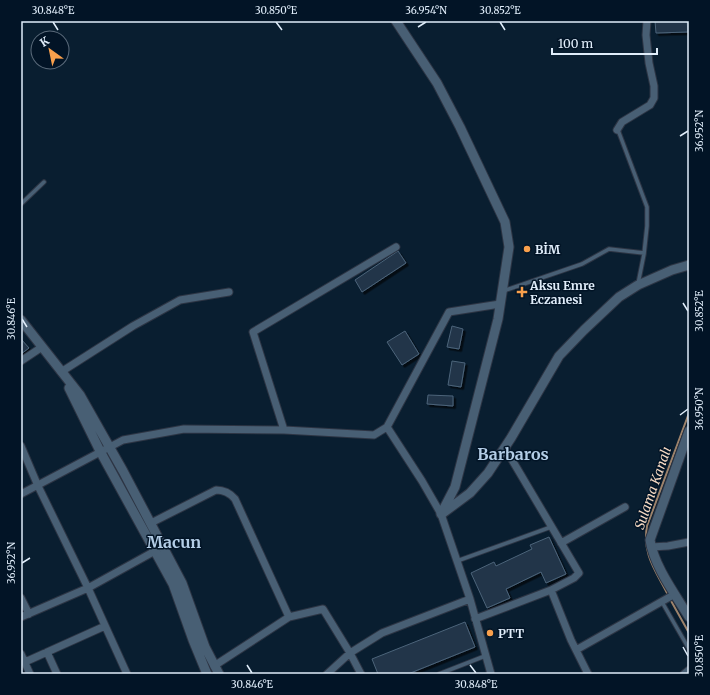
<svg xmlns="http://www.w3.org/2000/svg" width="710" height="695" viewBox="0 0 710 695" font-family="Merriweather,serif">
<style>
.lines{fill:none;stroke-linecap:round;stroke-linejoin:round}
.stream{stroke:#9c826b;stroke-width:2}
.building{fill:#203549;stroke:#4d647a;filter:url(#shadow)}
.service-casing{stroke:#2d3544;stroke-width:5.5}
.minor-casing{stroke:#2d3544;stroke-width:9}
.tertiary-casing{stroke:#2d3544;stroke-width:11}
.service{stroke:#485f74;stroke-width:3.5}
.minor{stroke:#485f74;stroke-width:7}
.tertiary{stroke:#485f74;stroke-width:9}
.ticks{fill:none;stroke:#e0edfa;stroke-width:1.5}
.poi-dot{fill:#f9a04c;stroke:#021426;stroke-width:1.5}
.labels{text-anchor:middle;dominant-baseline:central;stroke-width:3;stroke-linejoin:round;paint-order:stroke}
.poi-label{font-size:12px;font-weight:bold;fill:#e0edfa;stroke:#021426;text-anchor:start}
.water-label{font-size:13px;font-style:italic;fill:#f8dcc5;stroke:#021426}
.district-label{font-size:16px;font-weight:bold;fill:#b3cde6;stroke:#021426}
.neatline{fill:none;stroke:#e0edfa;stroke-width:1.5}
.ticks-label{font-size:10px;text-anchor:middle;fill:#e0edfa}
</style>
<defs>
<filter id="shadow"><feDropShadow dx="2.5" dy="2.5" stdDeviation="0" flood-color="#0009"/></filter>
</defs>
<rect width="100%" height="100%" fill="#091e30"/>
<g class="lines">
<path class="stream" d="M 668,595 C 656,571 642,554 647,526 L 689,413
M 670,599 L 689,633"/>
</g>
<path class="building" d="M 655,21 L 687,21 L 688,32 L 656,33 Z
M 398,251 L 406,263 L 362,292 L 355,280 Z
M 452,326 L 463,329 L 459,349 L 447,347 Z
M 405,331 L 419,354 L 402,365 L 387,342 Z
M 21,339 L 29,348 L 21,354 Z
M 452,361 L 465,363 L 461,387 L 448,385 Z
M 428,395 L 453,396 L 453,406 L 427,404 Z
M 549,537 L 566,574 L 546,583 L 541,572 L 506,589 L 510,598 L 487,608 L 471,573 L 494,562 L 496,566 L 532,549 L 530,545 Z
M 465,622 L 475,647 L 408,674 L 378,674 L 372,659 Z"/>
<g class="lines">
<defs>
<path id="service" d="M 618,130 L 647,207 L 647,226 L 644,254 L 638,284
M 21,204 L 44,182
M 503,291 L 582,264 L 609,249 L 644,253
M 457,561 L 551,527
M 662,602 L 689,649
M 439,674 L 485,656"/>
<path id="minor" d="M 617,130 L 622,122 L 650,105 L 654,98 L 654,86 L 649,63 L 646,35 L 647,21
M 21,361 L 42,347
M 61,372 L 133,326 L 180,300 L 229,292
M 284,430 L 253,332 L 396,247
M 21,446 L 38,486 L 88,588 L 127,674
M 505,448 L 579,573 L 574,578 L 551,590
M 21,494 L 123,440 L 184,429 L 284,430 L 374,435 L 387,427
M 151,523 L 216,490 C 224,490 230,493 235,499 L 289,617
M 561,543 L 625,507
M 651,547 L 668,546 L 689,542
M 21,598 L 29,614
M 21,617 L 88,588 L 155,551
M 475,619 L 551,590 L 571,640 L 588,674
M 576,650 L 675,594
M 47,652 L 57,674
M 21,654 L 30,674
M 25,662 L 105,626
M 214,666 L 289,617 L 323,609 L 350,653 L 361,674
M 327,674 L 350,653 L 382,633 L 470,599
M 491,674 L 470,599 L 441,514 L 422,481 L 387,427 L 449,312 L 500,304
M 684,674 L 689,670"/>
<path id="tertiary" d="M 396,21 L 437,83 L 460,127 L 505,222 L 509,247 L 498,319 L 455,487 L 441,514
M 21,320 L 80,395 L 123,471 L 182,583 L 205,647 L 219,674
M 69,388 L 100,451 L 173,584 L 193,640 L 207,674
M 689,431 L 650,540 C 654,566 675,594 689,617
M 443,513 L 470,493 L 488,473 L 511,438 L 559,356 L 584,330 L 619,297 L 638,285 L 672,270 L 689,265"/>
</defs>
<use href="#service" class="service-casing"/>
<use href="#minor" class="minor-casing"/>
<use href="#tertiary" class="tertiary-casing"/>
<use href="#service" class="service"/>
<use href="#minor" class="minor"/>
<use href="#tertiary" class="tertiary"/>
</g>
<path class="ticks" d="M 53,22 L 58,30M 276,22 L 282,30M 500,22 L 505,30M 418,27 L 426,22M 680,136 L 688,131M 683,303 L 688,311M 22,319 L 27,327M 680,415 L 688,409M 22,563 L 30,558M 683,647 L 688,656M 247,665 L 252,673M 470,665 L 476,673"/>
<g class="poi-dot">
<circle cx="527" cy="249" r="4"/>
<path d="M520 286h4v4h4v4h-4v4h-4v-4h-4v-4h4z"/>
<circle cx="490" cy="633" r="4"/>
</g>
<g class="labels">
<g class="poi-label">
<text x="535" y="249">BİM</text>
<text x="530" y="285">Aksu Emre<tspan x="530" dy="14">Eczanesi</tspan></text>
<text x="498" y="633">PTT</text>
</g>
<g class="water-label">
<text transform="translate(653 488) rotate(-71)">Sulama Kanalı</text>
</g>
<g class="district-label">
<text x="513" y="454">Barbaros</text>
<text x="174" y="542">Macun</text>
</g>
</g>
<rect width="710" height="695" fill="none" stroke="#021426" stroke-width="44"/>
<g transform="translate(50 50) rotate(327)"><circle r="19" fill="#021426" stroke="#5b6b7b"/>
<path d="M0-3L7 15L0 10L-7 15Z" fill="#f9a04c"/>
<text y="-6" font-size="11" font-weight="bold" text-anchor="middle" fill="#e0edfa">K</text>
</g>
<path d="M552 48v6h105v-6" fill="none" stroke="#e0edfa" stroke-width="2"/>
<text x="558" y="48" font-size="12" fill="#e0edfa" stroke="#021426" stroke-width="3" paint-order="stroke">100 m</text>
<rect x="22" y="22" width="666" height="651" class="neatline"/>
<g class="ticks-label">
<text x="53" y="14">30.848°E</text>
<text x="276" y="14">30.850°E</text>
<text x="426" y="14">36.954°N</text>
<text x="500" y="14">30.852°E</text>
<text transform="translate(699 131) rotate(-90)" y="4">36.952°N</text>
<text transform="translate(699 311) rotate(-90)" y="4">30.852°E</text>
<text transform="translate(11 319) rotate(-90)" y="4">30.846°E</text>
<text transform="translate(699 409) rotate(-90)" y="4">36.950°N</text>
<text transform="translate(11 563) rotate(-90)" y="4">36.952°N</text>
<text transform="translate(699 656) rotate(-90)" y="4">30.850°E</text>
<text x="252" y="688">30.846°E</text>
<text x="476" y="688">30.848°E</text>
</g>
</svg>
